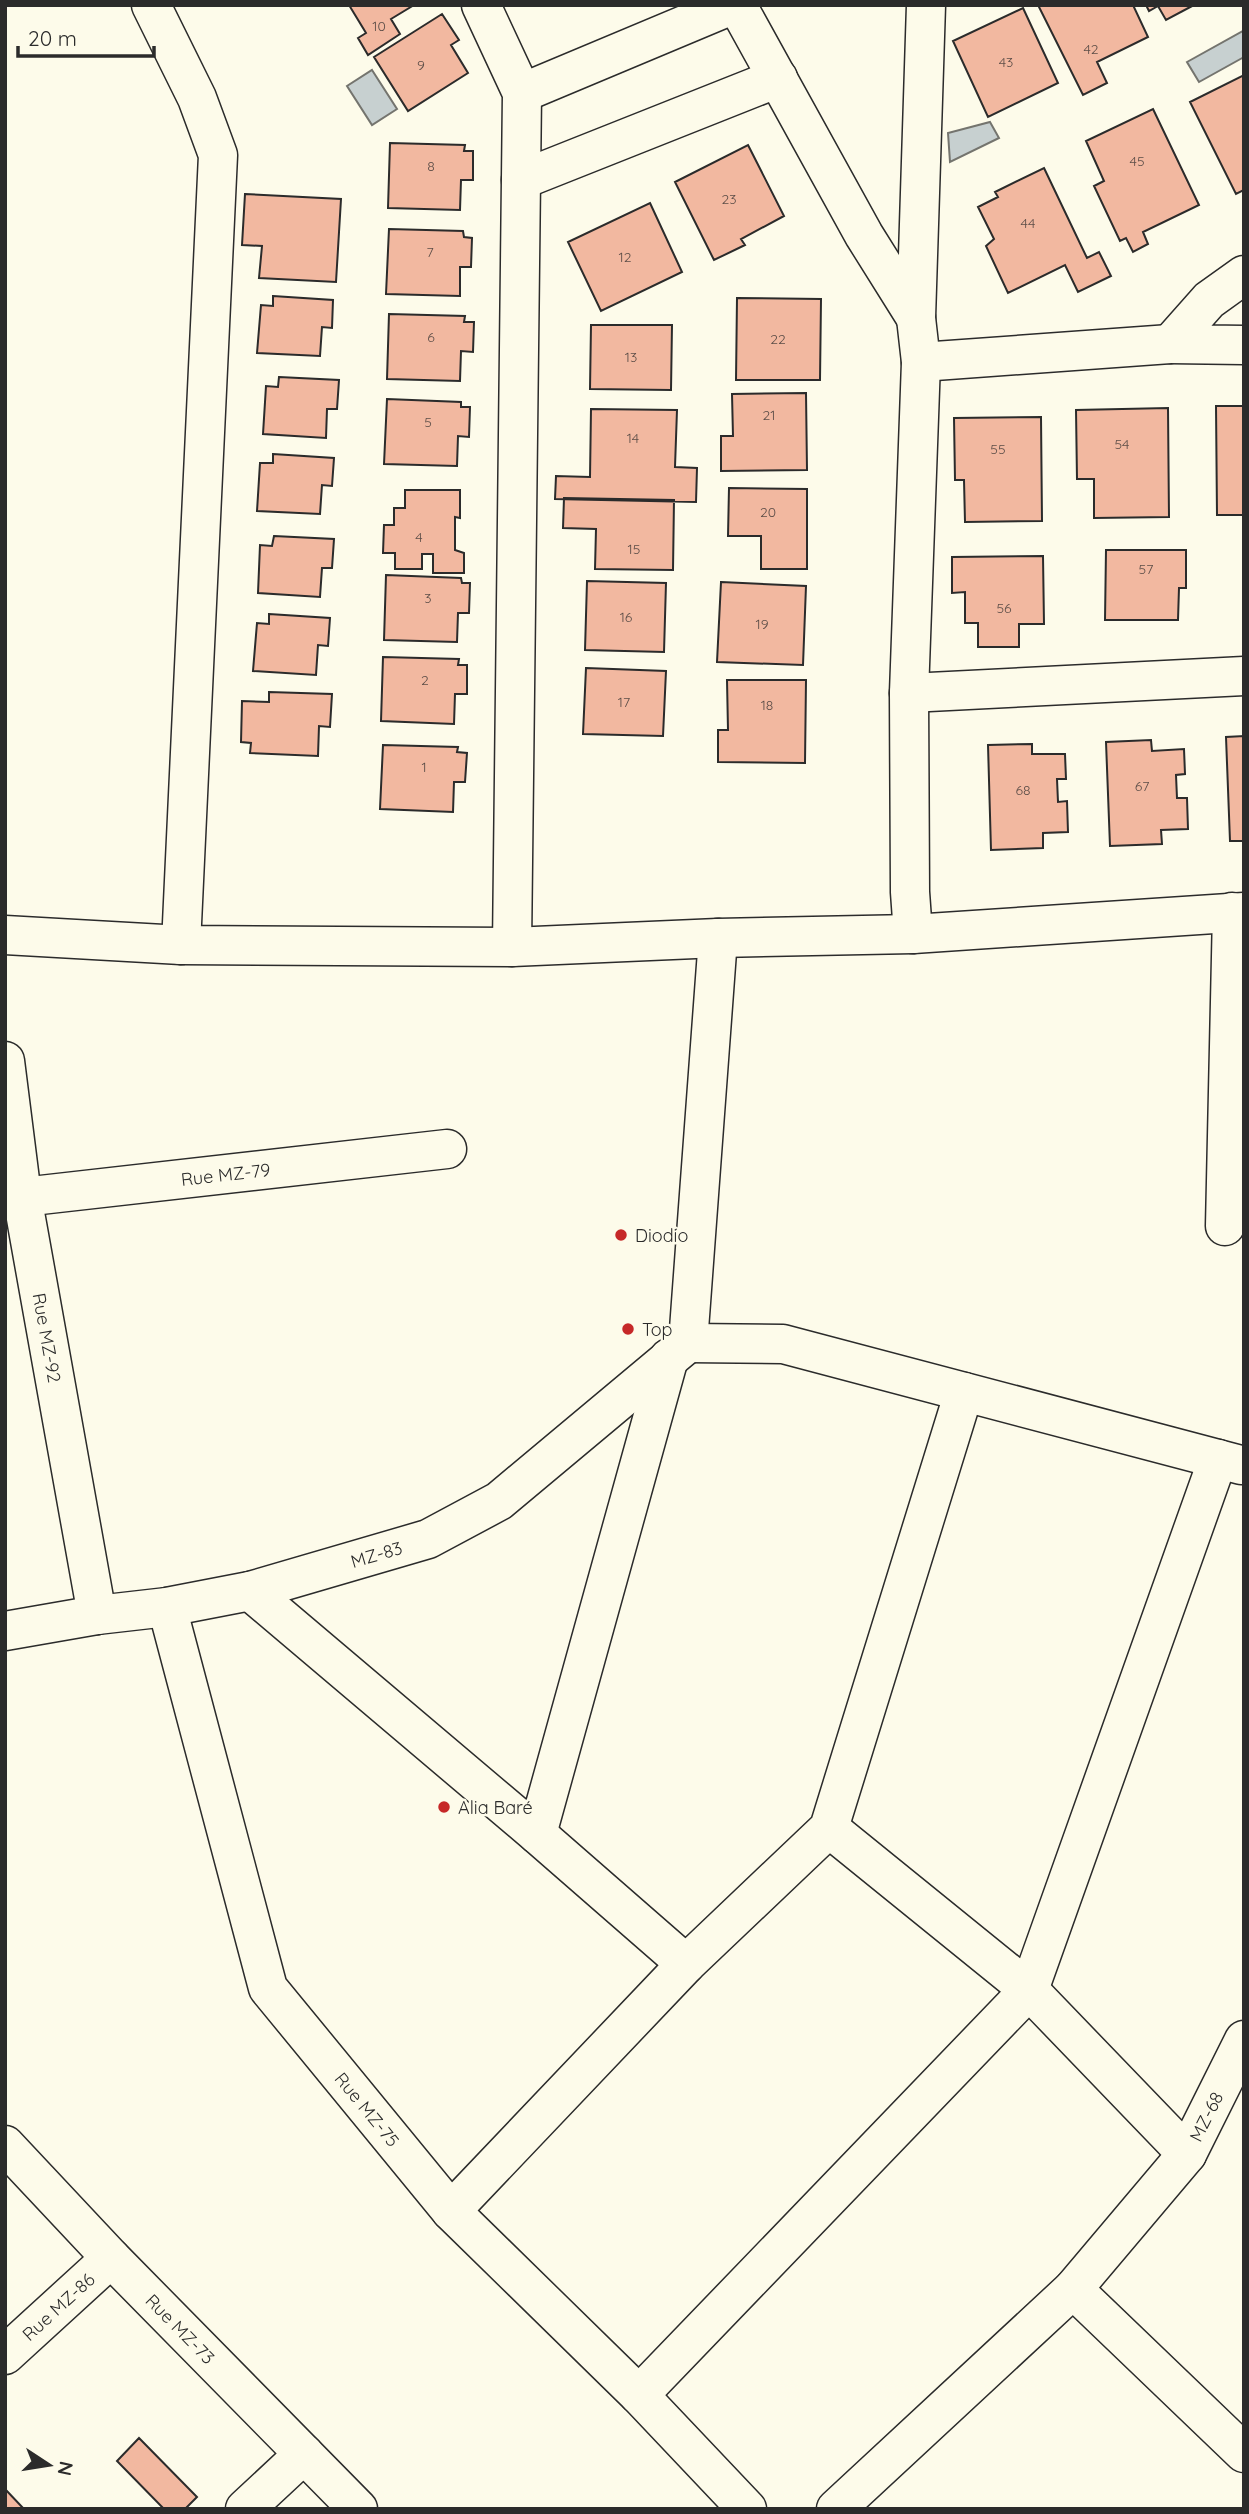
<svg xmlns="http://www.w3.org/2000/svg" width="1249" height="2514" viewBox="0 0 1249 2514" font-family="Quicksand,sans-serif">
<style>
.water{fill:#c7d0d0;stroke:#74746e;stroke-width:2}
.building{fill:#f2b8a0;stroke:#2b2b2b;stroke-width:2}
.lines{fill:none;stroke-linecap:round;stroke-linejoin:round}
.minor-casing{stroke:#2b2b2b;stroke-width:41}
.minor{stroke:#fdfbea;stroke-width:38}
.poi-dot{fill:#c62828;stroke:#fdfbea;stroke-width:2.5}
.labels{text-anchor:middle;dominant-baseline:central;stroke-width:5;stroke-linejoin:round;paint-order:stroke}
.number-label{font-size:14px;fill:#5d4e48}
.street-label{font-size:18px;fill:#2b2b2b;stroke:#fdfbea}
.poi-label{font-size:18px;fill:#2b2b2b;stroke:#fdfbea;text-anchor:start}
</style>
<rect width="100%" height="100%" fill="#fdfbea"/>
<path class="water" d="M 1243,31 L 1244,57 L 1199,82 L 1187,62 Z
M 372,70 L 397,109 L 372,125 L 347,86 Z
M 990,122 L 999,138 L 950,162 L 948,133 Z"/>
<path class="building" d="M 349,5 L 414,5 L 391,19 L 400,34 L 368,55 L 358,38 L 366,33 Z
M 1038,5 L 1133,5 L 1148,37 L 1097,62 L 1107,83 L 1083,95 Z
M 1146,5 L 1194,5 L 1166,20 L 1158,6 L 1149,11 Z
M 1023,8 L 1058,83 L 988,117 L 953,41 Z
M 442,14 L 459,40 L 451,45 L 468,73 L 408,111 L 374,57 Z
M 1244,75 L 1244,190 L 1236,194 L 1190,102 Z
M 1153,109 L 1199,205 L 1143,232 L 1148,244 L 1133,252 L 1126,238 L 1120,241 L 1094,186 L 1104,181 L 1086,141 Z
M 390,143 L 465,145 L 464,151 L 473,151 L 473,180 L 461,180 L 460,210 L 388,208 Z
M 748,145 L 784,216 L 741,239 L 745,245 L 714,260 L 675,182 Z
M 1044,168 L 1087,258 L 1099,252 L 1111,276 L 1078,292 L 1065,265 L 1008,293 L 986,246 L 994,239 L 978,207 L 998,197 L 995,192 Z
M 245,194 L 341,199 L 336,282 L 259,278 L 262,246 L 242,245 Z
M 650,203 L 682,272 L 601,311 L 568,242 Z
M 389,229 L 463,231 L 464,237 L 472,238 L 471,267 L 460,267 L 460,296 L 386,294 Z
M 273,296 L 333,300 L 332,328 L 322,327 L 320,356 L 257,353 L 261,305 L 273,306 Z
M 737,298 L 821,299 L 820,380 L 736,380 Z
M 389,314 L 465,316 L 464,322 L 474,322 L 473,352 L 461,351 L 460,381 L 387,379 Z
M 591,325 L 672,325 L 671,390 L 590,389 Z
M 279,377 L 339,380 L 337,409 L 327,409 L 326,438 L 263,434 L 266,386 L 278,387 Z
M 806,393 L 807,470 L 721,471 L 721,436 L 733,436 L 732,394 Z
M 387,399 L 461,402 L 461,407 L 470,407 L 469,437 L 458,436 L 457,466 L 384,464 Z
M 1216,406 L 1244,406 L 1244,515 L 1217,515 Z
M 1168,408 L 1169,517 L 1094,518 L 1094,479 L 1077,479 L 1076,410 Z
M 591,409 L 677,410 L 675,467 L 697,468 L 696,502 L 555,499 L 556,476 L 590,477 Z
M 1041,417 L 1042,521 L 965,522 L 964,480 L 955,480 L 954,418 Z
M 273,454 L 334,458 L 332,486 L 322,485 L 320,514 L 257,511 L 260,463 L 273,463 Z
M 729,488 L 807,489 L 807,569 L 761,569 L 761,536 L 728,536 Z
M 405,490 L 460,490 L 460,518 L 455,517 L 455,550 L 464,553 L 464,573 L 433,573 L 433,554 L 422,554 L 422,569 L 395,569 L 395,553 L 383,553 L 384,525 L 394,525 L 394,508 L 405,508 Z
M 564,498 L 674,500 L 673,570 L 595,569 L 596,529 L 563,528 Z
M 274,536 L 334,539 L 332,568 L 322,568 L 320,597 L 258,593 L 260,545 L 272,546 Z
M 1106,550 L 1186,550 L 1186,588 L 1179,588 L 1178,620 L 1105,620 Z
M 1043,556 L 1044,624 L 1019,624 L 1019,647 L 978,647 L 978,623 L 965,623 L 965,592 L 952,593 L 952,557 Z
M 386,575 L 461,578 L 462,583 L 470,583 L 469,613 L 458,613 L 457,642 L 384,640 Z
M 587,581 L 666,583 L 664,652 L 585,650 Z
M 721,582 L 806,586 L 803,665 L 717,662 Z
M 269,614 L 330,618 L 328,646 L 318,645 L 316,675 L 253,671 L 257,623 L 269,624 Z
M 383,657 L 459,659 L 458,665 L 467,665 L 467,694 L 455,694 L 454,724 L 381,721 Z
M 586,668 L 666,671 L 663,736 L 583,734 Z
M 727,680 L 806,680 L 805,763 L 718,762 L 718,730 L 728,730 Z
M 269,692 L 332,694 L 330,727 L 319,726 L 318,756 L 250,753 L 251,743 L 241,742 L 242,701 L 269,702 Z
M 1244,736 L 1244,841 L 1230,841 L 1226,737 Z
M 1151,740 L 1152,751 L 1184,749 L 1185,774 L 1176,775 L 1177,798 L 1187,798 L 1188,829 L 1161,830 L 1162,844 L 1110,846 L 1106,742 Z
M 1032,744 L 1032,754 L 1065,754 L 1066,779 L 1057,779 L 1058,802 L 1067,801 L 1068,832 L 1043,833 L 1043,848 L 991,850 L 988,745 Z
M 383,745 L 458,747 L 457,752 L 467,753 L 465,782 L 454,782 L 453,812 L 380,809 Z
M 139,2438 L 197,2497 L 185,2509 L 164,2509 L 117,2461 Z
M 5,2489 L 24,2509 L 5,2509 Z"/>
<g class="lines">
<defs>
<g id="minor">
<path d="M 151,5 L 197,98 L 218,155 L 181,945"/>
<path d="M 481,5 L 522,93 L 512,947"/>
<path d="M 737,5 L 864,235 L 916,318"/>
<path d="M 522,93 L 732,5"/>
<path d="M 521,180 L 778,78"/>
<path d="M 1244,275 L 1209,300 L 1170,344 L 1244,345"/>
<path d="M 921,362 L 1170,344"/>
<path d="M 909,693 L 1244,676"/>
<path d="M 913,934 L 910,892 L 909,693 L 921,362 L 916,318 L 926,5"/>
<path d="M 5,935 L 181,945 L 512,947 L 718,938 L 913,934 L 1244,912"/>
<path id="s1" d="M 5,1061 L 22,1196 L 97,1615"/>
<path id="s2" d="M 5,1199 L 447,1149"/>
<path d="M 1225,1226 L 1232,912"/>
<path d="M 688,1343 L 783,1344 L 1241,1465"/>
<path d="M 688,1343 L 718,938"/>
<path d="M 250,1591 L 537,1834 L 686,1964"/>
<path id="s3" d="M 167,1607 L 268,1988 L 451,2211 L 639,2395 L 747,2509"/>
<path id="s4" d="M 5,1631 L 97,1615 L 167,1607 L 250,1591 L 428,1539 L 499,1501 L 688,1343"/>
<path d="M 829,1828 L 1029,1990 L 1187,2154"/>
<path d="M 537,1834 L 669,1358"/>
<path id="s5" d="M 5,2145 L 111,2258 L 358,2509"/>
<path d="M 451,2211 L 686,1964 L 829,1828 L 964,1392"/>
<path d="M 1073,2289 L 1244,2453"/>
<path id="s6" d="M 5,2355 L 111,2258"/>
<path d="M 639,2395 L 1029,1990 L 1218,1459"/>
<path d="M 245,2509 L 304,2454"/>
<path id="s7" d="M 836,2509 L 1073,2289 L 1187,2154 L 1244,2040"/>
</g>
</defs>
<use href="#minor" class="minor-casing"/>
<use href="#minor" class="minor"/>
</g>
<g class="poi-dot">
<circle cx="621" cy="1235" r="7"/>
<circle cx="628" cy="1329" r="7"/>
<circle cx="444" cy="1807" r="7"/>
</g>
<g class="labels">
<g class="number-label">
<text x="379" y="26">10</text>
<text x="1091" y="49">42</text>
<text x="1006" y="62">43</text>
<text x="421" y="65">9</text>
<text x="1137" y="161">45</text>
<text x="431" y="166">8</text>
<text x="729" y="199">23</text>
<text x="1028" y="223">44</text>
<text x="430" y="252">7</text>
<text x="625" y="257">12</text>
<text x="431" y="337">6</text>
<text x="778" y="339">22</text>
<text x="631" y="357">13</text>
<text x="769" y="415">21</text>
<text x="428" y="422">5</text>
<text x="633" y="438">14</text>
<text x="1122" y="444">54</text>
<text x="998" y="449">55</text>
<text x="768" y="512">20</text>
<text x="419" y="537">4</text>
<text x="634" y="549">15</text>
<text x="1146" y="569">57</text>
<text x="428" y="598">3</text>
<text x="1004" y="608">56</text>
<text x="626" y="617">16</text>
<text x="762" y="624">19</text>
<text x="425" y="680">2</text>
<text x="624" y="702">17</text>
<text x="767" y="705">18</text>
<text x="424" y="767">1</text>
<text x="1142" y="786">67</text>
<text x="1023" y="790">68</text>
</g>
<g class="street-label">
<text stroke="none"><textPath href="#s2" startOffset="222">Rue MZ-79</textPath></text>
<text stroke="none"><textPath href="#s1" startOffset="280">Rue MZ-92</textPath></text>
<text stroke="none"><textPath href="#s4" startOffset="380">MZ-83</textPath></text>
<text stroke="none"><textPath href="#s3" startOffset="551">Rue MZ-75</textPath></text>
<text stroke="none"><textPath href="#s7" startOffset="542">MZ-68</textPath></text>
<text stroke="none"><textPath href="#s6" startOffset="72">Rue MZ-86</textPath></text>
<text stroke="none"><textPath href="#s5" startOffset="254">Rue MZ-73</textPath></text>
</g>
<g class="poi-label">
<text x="635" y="1235">Diodio</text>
<text x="642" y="1329">Top</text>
<text x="458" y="1807">Alia Baré</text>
</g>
</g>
<rect width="1249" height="2514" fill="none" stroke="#2b2b2b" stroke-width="14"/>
<g transform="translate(49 2465) rotate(102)" stroke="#fdfbea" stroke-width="5" paint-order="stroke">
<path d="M0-5L12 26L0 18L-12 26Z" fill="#2b2b2b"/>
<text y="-10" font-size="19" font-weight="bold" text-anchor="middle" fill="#2b2b2b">N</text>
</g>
<path d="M18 46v10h136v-10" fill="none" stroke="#2b2b2b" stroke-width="3.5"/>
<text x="28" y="46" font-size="21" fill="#2b2b2b" stroke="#fdfbea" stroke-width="5" paint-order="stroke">20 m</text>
</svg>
